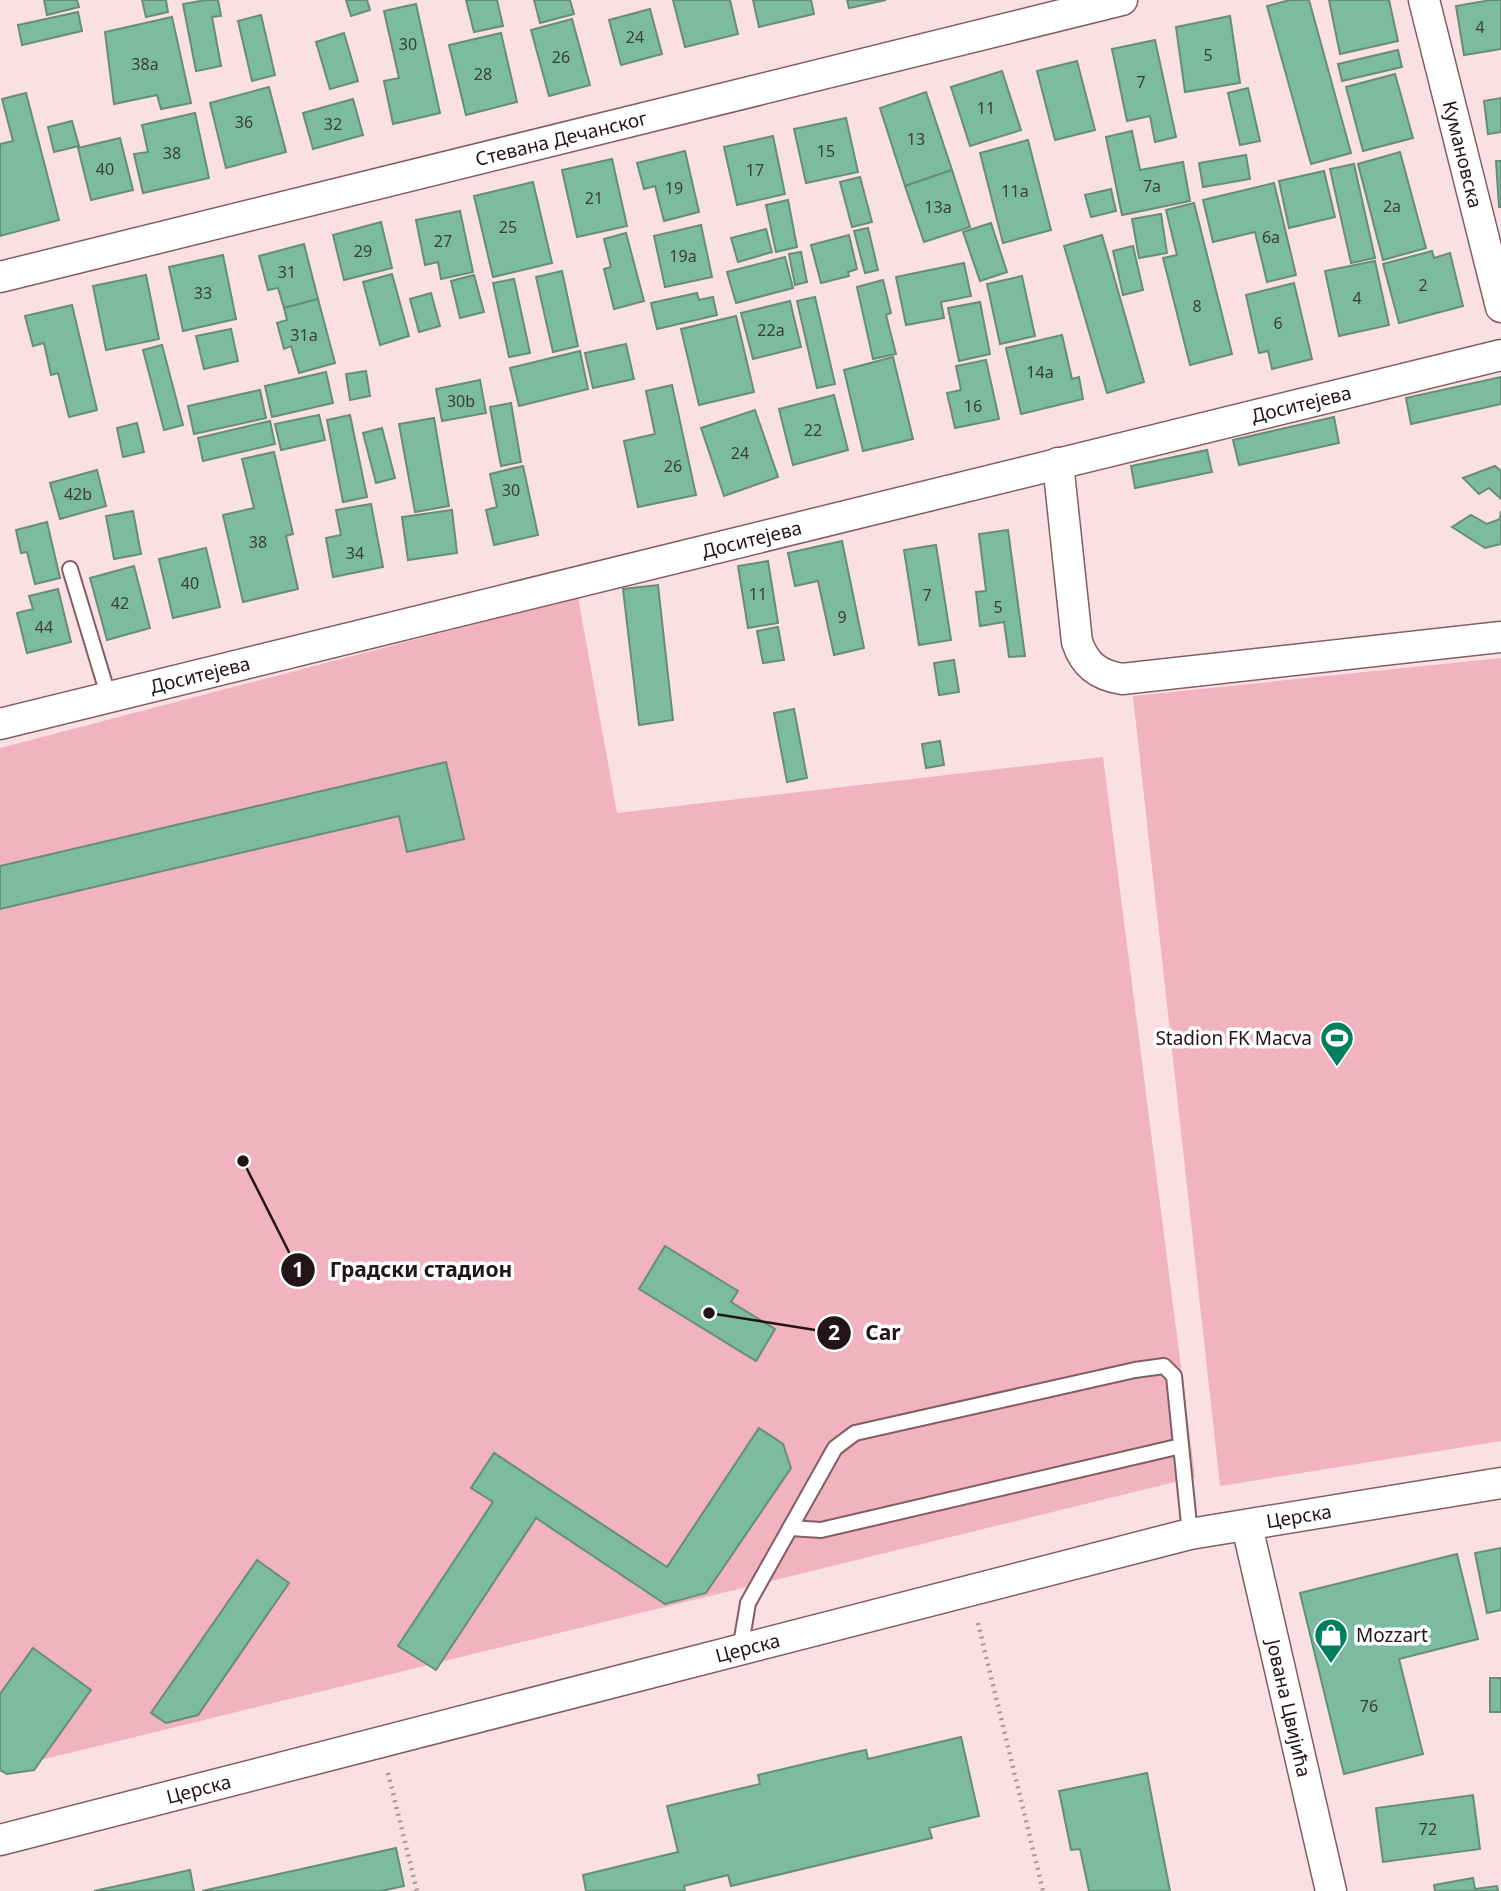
<svg xmlns="http://www.w3.org/2000/svg" width="1501" height="1891" font-family="'Noto Sans',sans-serif">
<style>
.pitch{fill:#f1b3bf}
.building{fill:#7cbba2;stroke:#668c7c;stroke-width:2}
.lines{fill:none;stroke-linecap:round;stroke-linejoin:round}
.service-casing{stroke:#825d64;stroke-width:18}
.minor-casing{stroke:#825d64;stroke-width:33}
.path{stroke:#aa9599;stroke-width:4.5;stroke-dasharray:2 5;stroke-linecap:butt}
.service{stroke:#fff;stroke-width:14}
.minor{stroke:#fff;stroke-width:30}
.labels{text-anchor:middle;dominant-baseline:central;stroke-width:7;stroke-linejoin:round;paint-order:stroke}
.number-label{font-size:16px;fill:#383e3a}
.street-label{font-size:19px;fill:#221417;stroke:#fff}
.poi-label{font-size:19px;fill:#221417;stroke:#fff;text-anchor:end}
.leader{fill:none;stroke:#221417;stroke-width:2.5}
.callout-dot{fill:#221417;stroke:#fff;stroke-width:2.5}
.mark-label{font-size:21px;text-anchor:middle;font-weight:bold;fill:#fff}
.callout-label{font-size:21px;text-anchor:middle;font-weight:bold;fill:#221417;stroke:#fff;stroke-width:7;stroke-linejoin:round;paint-order:stroke}
</style>
<rect width="100%" height="100%" fill="#fae0e5"/>
<g class="pitch">
<path d="M 578,597 L 617,813 L 1103,757 L 1195,1477 L 0,1770 L 0,748 Z"/>
<path d="M 1501,658 L 1501,1441 L 1220,1486 L 1133,696 Z"/>
</g>
<g class="building">
<path d="M 44,0 L 77,0 L 79,7 L 47,15 Z"/>
<path d="M 142,0 L 166,0 L 168,12 L 146,17 Z"/>
<path d="M 206,0 L 218,0 L 221,16 L 212,17 L 221,66 L 196,71 L 183,4 Z"/>
<path d="M 346,0 L 367,0 L 370,10 L 351,16 Z"/>
<path d="M 466,0 L 497,0 L 503,26 L 474,32 Z"/>
<path d="M 534,0 L 570,0 L 574,14 L 540,23 Z"/>
<path d="M 673,0 L 730,0 L 738,34 L 685,47 Z"/>
<path d="M 753,0 L 811,0 L 814,14 L 759,27 Z"/>
<path d="M 847,0 L 886,0 L 849,8 Z"/>
<path d="M 1290,0 L 1309,0 L 1351,153 L 1311,164 L 1267,6 Z"/>
<path d="M 1329,0 L 1389,0 L 1398,41 L 1340,54 Z"/>
<path d="M 1491,0 L 1501,0 L 1501,49 L 1464,55 L 1456,6 Z"/>
<path d="M 416,4 L 440,113 L 393,124 L 384,81 L 399,78 L 384,11 Z"/>
<path d="M 650,9 L 662,54 L 621,65 L 609,20 Z"/>
<path d="M 78,12 L 82,31 L 22,45 L 18,25 Z"/>
<path d="M 261,15 L 275,75 L 252,81 L 238,21 Z"/>
<path d="M 1230,16 L 1240,83 L 1185,92 L 1176,27 Z"/>
<path d="M 172,17 L 191,103 L 161,109 L 157,95 L 114,104 L 105,32 Z"/>
<path d="M 572,19 L 590,85 L 549,96 L 531,30 Z"/>
<path d="M 344,33 L 358,81 L 330,89 L 316,42 Z"/>
<path d="M 501,33 L 517,102 L 466,115 L 449,45 Z"/>
<path d="M 1155,40 L 1176,137 L 1155,142 L 1150,116 L 1127,121 L 1112,49 Z"/>
<path d="M 1398,50 L 1402,67 L 1342,81 L 1338,64 Z"/>
<path d="M 1077,61 L 1095,130 L 1055,140 L 1037,71 Z"/>
<path d="M 1002,71 L 1021,130 L 970,146 L 951,87 Z"/>
<path d="M 1395,74 L 1413,138 L 1363,151 L 1346,87 Z"/>
<path d="M 269,87 L 286,152 L 226,168 L 210,103 Z"/>
<path d="M 1248,88 L 1260,141 L 1240,145 L 1228,93 Z"/>
<path d="M 926,92 L 952,170 L 905,186 L 880,108 Z"/>
<path d="M 26,93 L 59,220 L 0,236 L 0,144 L 13,141 L 2,99 Z"/>
<path d="M 1501,98 L 1501,132 L 1488,134 L 1484,101 Z"/>
<path d="M 353,99 L 363,135 L 313,149 L 303,113 Z"/>
<path d="M 195,113 L 209,178 L 143,193 L 134,154 L 148,152 L 142,125 Z"/>
<path d="M 846,118 L 858,172 L 806,183 L 794,129 Z"/>
<path d="M 72,121 L 79,146 L 54,152 L 48,127 Z"/>
<path d="M 1132,131 L 1140,170 L 1183,162 L 1190,201 L 1122,215 L 1106,137 Z"/>
<path d="M 773,136 L 785,194 L 737,205 L 724,147 Z"/>
<path d="M 120,138 L 133,190 L 91,200 L 78,148 Z"/>
<path d="M 1028,140 L 1051,230 L 1003,243 L 980,153 Z"/>
<path d="M 685,151 L 699,212 L 664,221 L 655,186 L 644,189 L 637,163 Z"/>
<path d="M 1400,152 L 1426,248 L 1383,260 L 1358,164 Z"/>
<path d="M 1246,155 L 1250,179 L 1203,187 L 1199,163 Z"/>
<path d="M 612,159 L 627,226 L 577,237 L 562,170 Z"/>
<path d="M 1496,161 L 1501,161 L 1501,207 L 1499,207 Z"/>
<path d="M 1354,164 L 1375,258 L 1351,263 L 1330,169 Z"/>
<path d="M 952,170 L 970,227 L 924,242 L 905,186 Z"/>
<path d="M 1324,171 L 1335,217 L 1289,228 L 1279,181 Z"/>
<path d="M 860,177 L 872,222 L 852,227 L 840,182 Z"/>
<path d="M 533,182 L 552,263 L 493,277 L 474,196 Z"/>
<path d="M 1274,183 L 1296,275 L 1267,282 L 1255,232 L 1213,242 L 1203,200 Z"/>
<path d="M 1111,189 L 1116,211 L 1091,217 L 1085,195 Z"/>
<path d="M 788,200 L 797,247 L 776,252 L 766,205 Z"/>
<path d="M 1194,203 L 1232,354 L 1190,365 L 1163,258 L 1177,255 L 1166,210 Z"/>
<path d="M 460,211 L 473,272 L 441,279 L 438,262 L 425,265 L 416,220 Z"/>
<path d="M 1161,214 L 1167,253 L 1139,258 L 1132,219 Z"/>
<path d="M 381,222 L 392,268 L 344,280 L 333,235 Z"/>
<path d="M 991,223 L 1007,272 L 980,281 L 963,232 Z"/>
<path d="M 701,225 L 712,277 L 665,287 L 654,236 Z"/>
<path d="M 868,228 L 878,270 L 865,273 L 854,231 Z"/>
<path d="M 766,229 L 772,252 L 738,262 L 731,238 Z"/>
<path d="M 626,233 L 644,301 L 614,309 L 604,269 L 611,267 L 604,239 Z"/>
<path d="M 849,235 L 857,269 L 848,272 L 849,276 L 821,283 L 811,245 Z"/>
<path d="M 1102,235 L 1144,382 L 1107,393 L 1064,246 Z"/>
<path d="M 304,244 L 318,299 L 284,308 L 278,288 L 268,290 L 259,256 Z"/>
<path d="M 1133,246 L 1143,290 L 1123,295 L 1113,251 Z"/>
<path d="M 1432,251 L 1434,258 L 1450,253 L 1463,306 L 1399,323 L 1383,264 Z"/>
<path d="M 801,252 L 807,282 L 795,285 L 789,254 Z"/>
<path d="M 223,255 L 236,319 L 183,331 L 169,267 Z"/>
<path d="M 785,257 L 793,288 L 736,303 L 727,272 Z"/>
<path d="M 1375,261 L 1389,325 L 1339,336 L 1325,271 Z"/>
<path d="M 964,263 L 971,296 L 941,302 L 944,318 L 906,325 L 896,277 Z"/>
<path d="M 562,271 L 578,346 L 553,352 L 536,277 Z"/>
<path d="M 392,274 L 409,336 L 380,345 L 363,282 Z"/>
<path d="M 146,275 L 159,339 L 106,350 L 93,286 Z"/>
<path d="M 474,275 L 484,312 L 460,318 L 451,281 Z"/>
<path d="M 1022,276 L 1035,336 L 1000,344 L 987,284 Z"/>
<path d="M 514,279 L 530,353 L 509,357 L 493,283 Z"/>
<path d="M 883,280 L 891,313 L 886,315 L 896,354 L 873,359 L 857,287 Z"/>
<path d="M 1294,283 L 1312,359 L 1272,369 L 1268,351 L 1259,353 L 1246,295 Z"/>
<path d="M 431,293 L 440,326 L 419,332 L 410,299 Z"/>
<path d="M 697,293 L 699,300 L 713,297 L 717,315 L 657,329 L 651,303 Z"/>
<path d="M 815,297 L 835,384 L 817,388 L 797,301 Z"/>
<path d="M 318,299 L 335,363 L 299,373 L 291,346 L 284,349 L 277,323 L 287,320 L 284,308 Z"/>
<path d="M 790,301 L 801,347 L 753,359 L 741,313 Z"/>
<path d="M 980,302 L 990,354 L 959,361 L 948,308 Z"/>
<path d="M 72,305 L 97,410 L 69,417 L 58,373 L 51,375 L 44,343 L 33,346 L 25,316 Z"/>
<path d="M 736,316 L 754,392 L 699,405 L 681,329 Z"/>
<path d="M 231,329 L 238,361 L 204,369 L 196,336 Z"/>
<path d="M 1062,335 L 1072,379 L 1079,377 L 1083,399 L 1021,414 L 1006,348 Z"/>
<path d="M 626,344 L 634,379 L 593,388 L 585,353 Z"/>
<path d="M 162,345 L 183,425 L 164,430 L 143,350 Z"/>
<path d="M 580,351 L 588,389 L 519,406 L 510,368 Z"/>
<path d="M 893,357 L 913,439 L 863,451 L 844,370 Z"/>
<path d="M 986,360 L 999,419 L 955,428 L 947,393 L 961,390 L 956,366 Z"/>
<path d="M 366,371 L 370,396 L 350,400 L 346,374 Z"/>
<path d="M 326,372 L 333,403 L 272,417 L 265,386 Z"/>
<path d="M 1501,377 L 1501,404 L 1411,424 L 1406,398 Z"/>
<path d="M 480,380 L 486,413 L 442,421 L 436,389 Z"/>
<path d="M 672,385 L 696,495 L 638,507 L 624,441 L 655,434 L 646,391 Z"/>
<path d="M 260,390 L 266,418 L 194,434 L 188,406 Z"/>
<path d="M 834,395 L 848,450 L 793,465 L 779,409 Z"/>
<path d="M 511,403 L 521,462 L 501,466 L 490,407 Z"/>
<path d="M 755,410 L 778,477 L 724,496 L 701,428 Z"/>
<path d="M 319,415 L 325,440 L 281,450 L 275,424 Z"/>
<path d="M 350,415 L 367,497 L 343,502 L 327,420 Z"/>
<path d="M 1334,417 L 1339,443 L 1239,465 L 1233,440 Z"/>
<path d="M 434,418 L 449,506 L 415,512 L 399,424 Z"/>
<path d="M 270,421 L 275,444 L 203,461 L 198,438 Z"/>
<path d="M 137,423 L 144,452 L 123,457 L 117,428 Z"/>
<path d="M 382,428 L 395,478 L 376,483 L 363,433 Z"/>
<path d="M 1207,450 L 1212,472 L 1135,488 L 1131,466 Z"/>
<path d="M 274,452 L 293,534 L 286,536 L 298,589 L 243,602 L 223,515 L 254,508 L 242,459 Z"/>
<path d="M 523,466 L 538,535 L 494,545 L 486,510 L 497,507 L 490,474 Z"/>
<path d="M 1495,466 L 1501,471 L 1501,499 L 1489,488 L 1479,494 L 1463,478 Z"/>
<path d="M 97,470 L 106,506 L 60,519 L 50,483 Z"/>
<path d="M 371,504 L 383,567 L 333,577 L 326,538 L 341,535 L 336,510 Z"/>
<path d="M 452,510 L 457,553 L 408,560 L 402,517 Z"/>
<path d="M 133,511 L 141,554 L 114,559 L 106,516 Z"/>
<path d="M 1501,511 L 1501,544 L 1485,548 L 1452,527 L 1471,515 L 1487,524 L 1500,519 Z"/>
<path d="M 47,522 L 60,578 L 35,584 L 27,552 L 21,553 L 16,530 Z"/>
<path d="M 1008,530 L 1025,656 L 1009,657 L 1004,622 L 980,626 L 976,592 L 986,591 L 979,534 Z"/>
<path d="M 842,541 L 864,648 L 834,655 L 818,581 L 795,586 L 788,553 Z"/>
<path d="M 936,545 L 951,640 L 919,645 L 904,550 Z"/>
<path d="M 206,548 L 220,607 L 173,618 L 159,559 Z"/>
<path d="M 768,561 L 778,623 L 748,628 L 738,566 Z"/>
<path d="M 134,566 L 150,628 L 107,640 L 90,578 Z"/>
<path d="M 658,585 L 673,720 L 639,725 L 623,589 Z"/>
<path d="M 58,589 L 71,642 L 27,653 L 17,613 L 33,609 L 29,596 Z"/>
<path d="M 778,627 L 784,660 L 763,663 L 757,631 Z"/>
<path d="M 954,660 L 959,692 L 939,695 L 934,663 Z"/>
<path d="M 794,709 L 807,778 L 787,782 L 774,713 Z"/>
<path d="M 940,741 L 944,765 L 926,768 L 922,744 Z"/>
<path d="M 446,762 L 464,839 L 407,852 L 399,816 L 0,909 L 0,866 Z"/>
<path d="M 665,1246 L 738,1291 L 731,1302 L 775,1329 L 756,1361 L 639,1289 Z"/>
<path d="M 759,1428 L 783,1444 L 791,1468 L 706,1593 L 665,1604 L 536,1518 L 436,1670 L 398,1646 L 493,1502 L 471,1488 L 494,1453 L 667,1567 Z"/>
<path d="M 1501,1548 L 1501,1610 L 1487,1613 L 1475,1553 Z"/>
<path d="M 1457,1554 L 1478,1639 L 1399,1659 L 1423,1754 L 1344,1774 L 1300,1593 Z"/>
<path d="M 257,1560 L 289,1583 L 198,1715 L 166,1723 L 151,1713 Z"/>
<path d="M 33,1648 L 91,1690 L 34,1770 L 7,1774 L 0,1770 L 0,1694 Z"/>
<rect x="1490" y="1678" width="11" height="34"/>
<path d="M 961,1737 L 979,1816 L 929,1828 L 932,1838 L 731,1886 L 728,1875 L 684,1886 L 685,1891 L 586,1891 L 583,1875 L 678,1852 L 667,1806 L 760,1784 L 758,1775 L 851,1753 L 866,1750 L 868,1759 Z"/>
<path d="M 1147,1773 L 1170,1891 L 1089,1891 L 1080,1849 L 1071,1850 L 1059,1791 Z"/>
<path d="M 1473,1795 L 1480,1849 L 1383,1862 L 1376,1808 Z"/>
<path d="M 396,1848 L 404,1886 L 381,1891 L 202,1891 Z"/>
<path d="M 190,1870 L 194,1891 L 94,1891 L 145,1880 Z"/>
<path d="M 1473,1878 L 1475,1889 L 1497,1886 L 1498,1891 L 1435,1891 L 1434,1885 Z"/>
</g>
<g class="lines">
<g class="service-casing">
<g id="service">
<path d="M 70,569 L 109,698"/>
<path d="M 790,1528 L 821,1530 L 1181,1446"/>
<path d="M 740,1650 L 748,1603 L 835,1448 L 855,1433 L 1135,1370 L 1164,1366 L 1174,1376 L 1190,1534"/>
</g>
</g>
<g class="minor-casing">
<g id="minor">
<path id="s1" d="M 1424,0 L 1501,307"/>
<path id="s2" d="M 0,277 L 1122,0"/>
<path d="M 1058,463 L 1077,642 C 1085,665 1098,675 1122,679 L 1501,637"/>
<path id="s3" d="M 0,724 L 1501,355"/>
<path id="s4" d="M 1247,1526 L 1331,1891"/>
<path id="s5" d="M 0,1840 L 1190,1534 L 1501,1483"/>
</g>
</g>
<g class="path">
<path d="M 978,1623 L 1043,1891"/>
<path d="M 388,1773 L 417,1891"/>
</g>
<use href="#service" class="service"/>
<use href="#minor" class="minor"/>
</g>
<defs>
<g id="stadium-pin" transform="scale(1.75)"><path d="M0 17L-7.5 6A9.5 9.5 0 1 1 7.5 6Z" fill="#007f5f" stroke="#fff"/><path d="M0-5a6.5 5 0 1 0 0 10a6.5 5 0 1 0 0-10ZM-3.5-1.8h7v3.6h-7Z" fill="#fff"/></g>
<g id="shop-pin" transform="scale(1.75)"><path d="M0 17L-7.5 6A9.5 9.5 0 1 1 7.5 6Z" fill="#007f5f" stroke="#fff"/><path d="M-5-2.5h2.3a2.7 3.5 0 0 1 5.4 0H5L5.5 6h-11ZM-1.5-2.5h3a1.5 2.3 0 0 0-3 0Z" fill="#fff"/></g>
</defs>
<g fill-rule="evenodd">
<use href="#stadium-pin" x="1337" y="1038"/>
<use href="#shop-pin" x="1331" y="1635"/>
</g>
<g class="labels">
<g class="number-label">
<text x="1480" y="27">4</text>
<text x="635" y="37">24</text>
<text x="408" y="44">30</text>
<text x="1208" y="55">5</text>
<text x="561" y="57">26</text>
<text x="145" y="64">38a</text>
<text x="483" y="74">28</text>
<text x="1141" y="82">7</text>
<text x="986" y="108">11</text>
<text x="244" y="122">36</text>
<text x="333" y="124">32</text>
<text x="916" y="139">13</text>
<text x="826" y="151">15</text>
<text x="172" y="153">38</text>
<text x="105" y="169">40</text>
<text x="755" y="170">17</text>
<text x="1152" y="186">7a</text>
<text x="674" y="188">19</text>
<text x="1015" y="191">11a</text>
<text x="594" y="198">21</text>
<text x="1392" y="206">2a</text>
<text x="938" y="207">13a</text>
<text x="508" y="227">25</text>
<text x="1271" y="237">6a</text>
<text x="443" y="241">27</text>
<text x="363" y="251">29</text>
<text x="683" y="256">19a</text>
<text x="287" y="272">31</text>
<text x="1423" y="285">2</text>
<text x="203" y="293">33</text>
<text x="1357" y="298">4</text>
<text x="1197" y="306">8</text>
<text x="1278" y="323">6</text>
<text x="771" y="330">22a</text>
<text x="304" y="335">31a</text>
<text x="1040" y="372">14a</text>
<text x="461" y="401">30b</text>
<text x="973" y="406">16</text>
<text x="813" y="430">22</text>
<text x="740" y="453">24</text>
<text x="673" y="466">26</text>
<text x="511" y="490">30</text>
<text x="78" y="494">42b</text>
<text x="258" y="542">38</text>
<text x="355" y="553">34</text>
<text x="190" y="583">40</text>
<text x="758" y="594">11</text>
<text x="927" y="595">7</text>
<text x="120" y="603">42</text>
<text x="998" y="607">5</text>
<text x="842" y="617">9</text>
<text x="44" y="627">44</text>
<text x="1369" y="1706">76</text>
<text x="1428" y="1829">72</text>
</g>
<g class="street-label">
<text stroke="none"><textPath href="#s2" startOffset="578">Стевана Дечанског</textPath></text>
<text stroke="none"><textPath href="#s1" startOffset="159">Кумановска</textPath></text>
<text stroke="none"><textPath href="#s3" startOffset="1340">Доситејева</textPath></text>
<text stroke="none"><textPath href="#s3" startOffset="774">Доситејева</textPath></text>
<text stroke="none"><textPath href="#s3" startOffset="206">Доситејева</textPath></text>
<text stroke="none"><textPath href="#s5" startOffset="1339">Церска</textPath></text>
<text stroke="none"><textPath href="#s5" startOffset="772">Церска</textPath></text>
<text stroke="none"><textPath href="#s4" startOffset="187">Јована Цвијића</textPath></text>
<text stroke="none"><textPath href="#s5" startOffset="205">Церска</textPath></text>
</g>
<g class="poi-label">
<text x="1312" y="1038">Stadion FK Macva</text>
<text x="1356" y="1635" text-anchor="start">Mozzart</text>
</g>
</g>
<path class="leader" d="M243 1161L298 1270M709 1313L834 1333"/>
<g class="callout-dot">
<circle cx="243" cy="1161" r="7"/>
<circle cx="709" cy="1313" r="7"/>
<circle cx="298" cy="1270" r="18"/>
<circle cx="834" cy="1333" r="18"/>
</g>
<g class="mark-label">
<text x="298" y="1277">1</text>
<text x="834" y="1340">2</text>
</g>
<g class="callout-label">
<text x="421" y="1277">Градски стадион</text>
<text x="883" y="1340">Car</text>
</g>
</svg>
